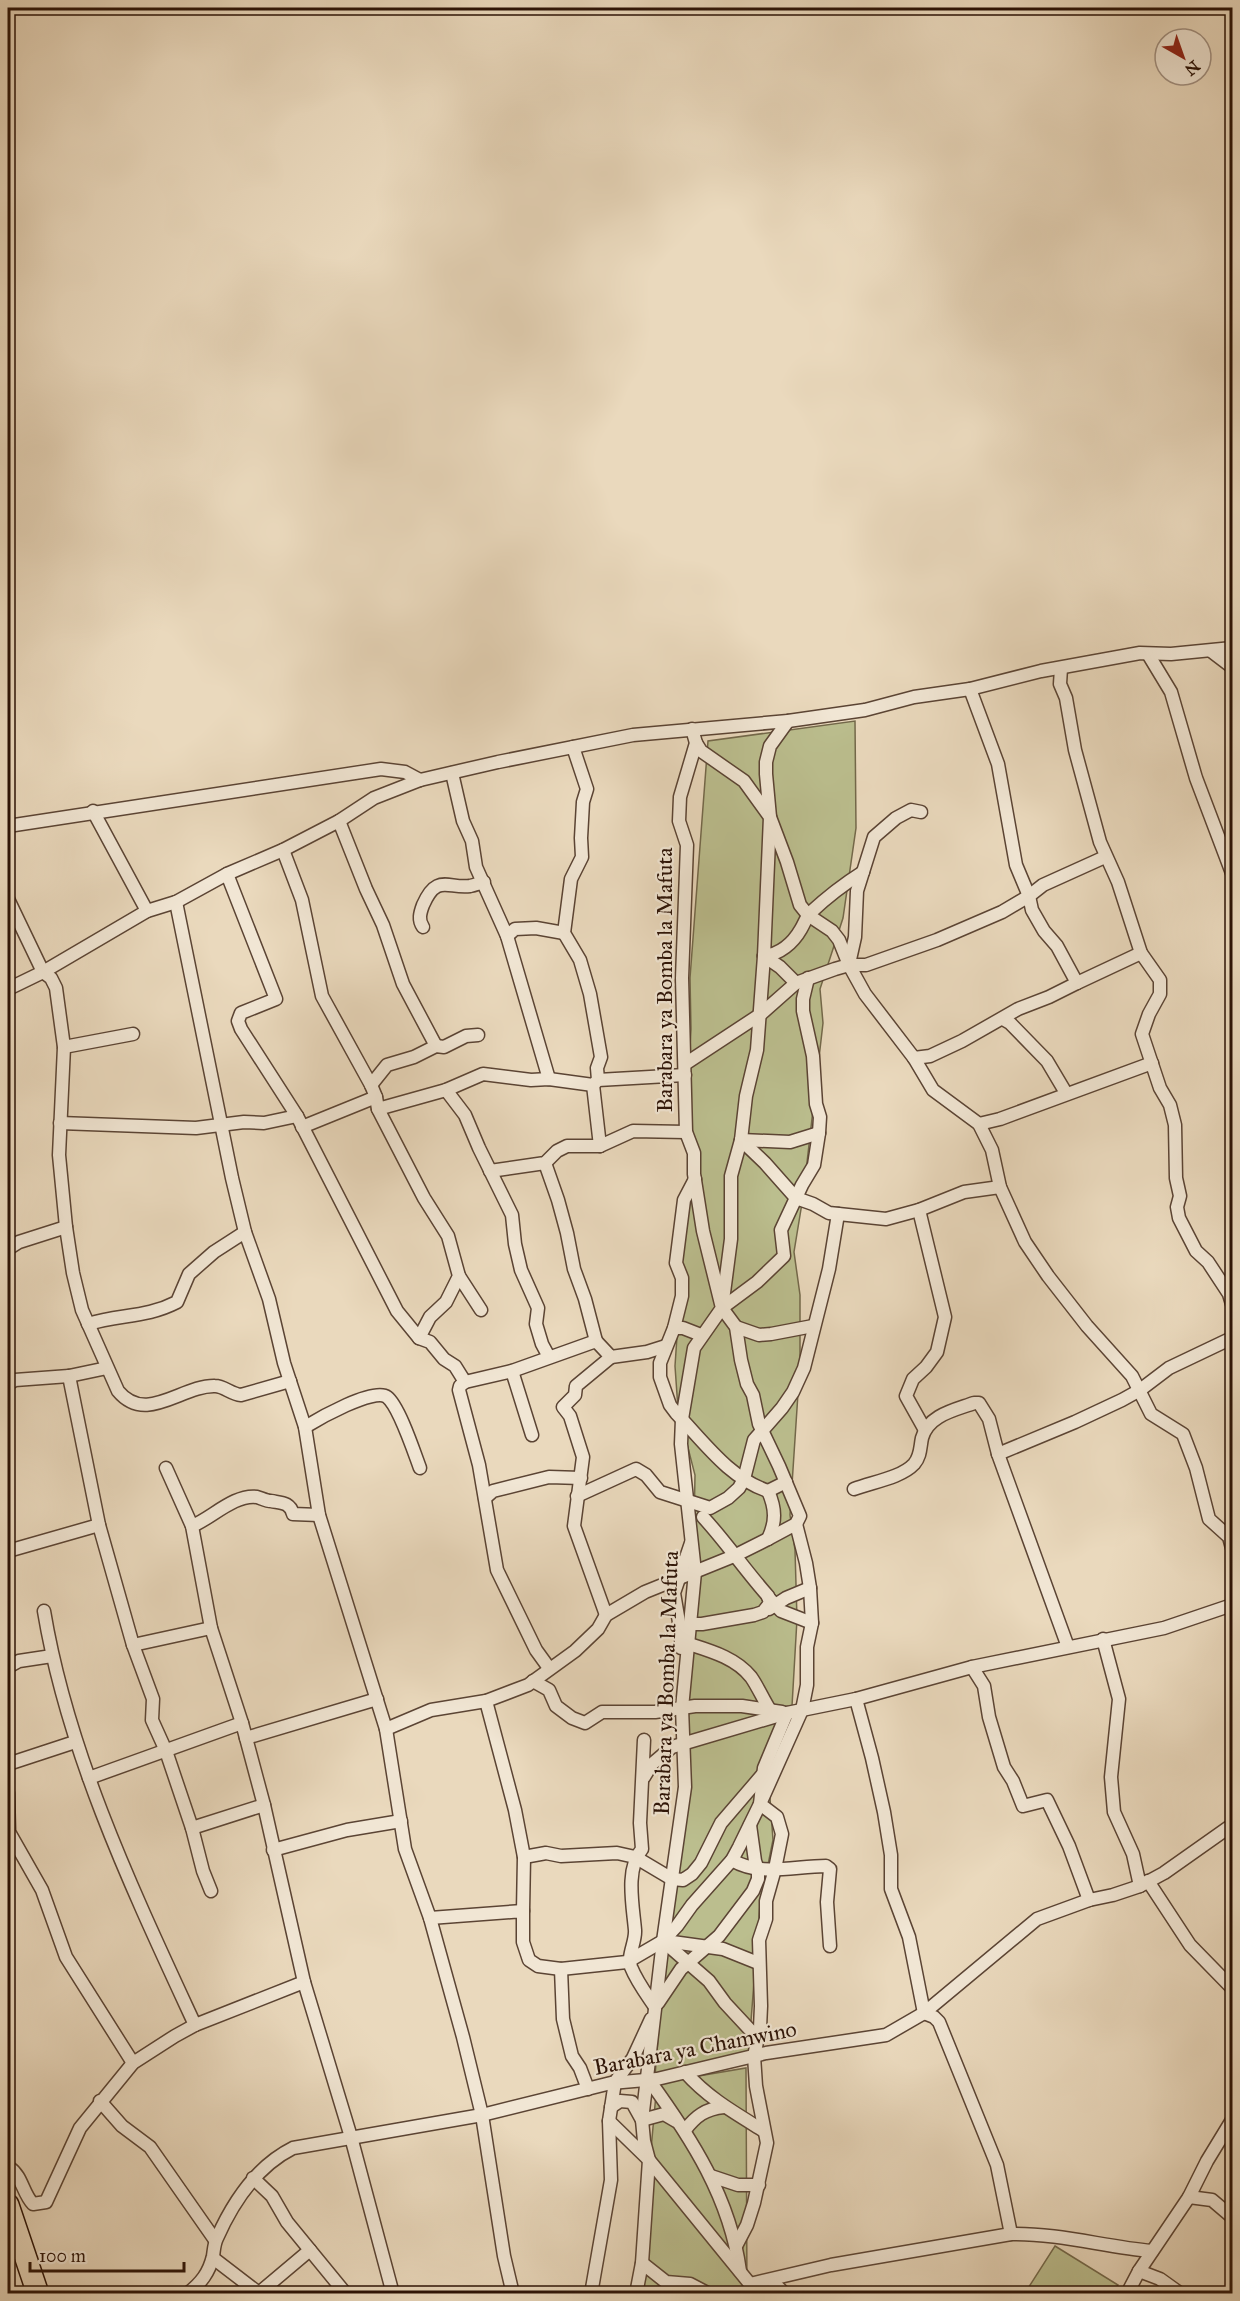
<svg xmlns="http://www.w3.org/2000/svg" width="1240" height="2301" font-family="'IM FELL Great Primer',serif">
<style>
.grass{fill:#bbbe8e;stroke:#73684a;stroke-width:1.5}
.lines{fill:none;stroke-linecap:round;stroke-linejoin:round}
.minor-casing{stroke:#5b4434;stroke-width:15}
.trunk-casing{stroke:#2b1206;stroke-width:24}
.minor{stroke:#f1e6d4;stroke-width:12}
.trunk{stroke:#ead9bd;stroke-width:21}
.labels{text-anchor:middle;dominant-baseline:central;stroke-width:4.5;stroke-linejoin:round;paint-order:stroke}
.street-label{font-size:22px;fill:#2b1206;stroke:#f1e6d4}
</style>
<rect width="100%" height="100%" fill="#ead9bd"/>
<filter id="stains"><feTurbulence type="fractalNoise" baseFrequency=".00333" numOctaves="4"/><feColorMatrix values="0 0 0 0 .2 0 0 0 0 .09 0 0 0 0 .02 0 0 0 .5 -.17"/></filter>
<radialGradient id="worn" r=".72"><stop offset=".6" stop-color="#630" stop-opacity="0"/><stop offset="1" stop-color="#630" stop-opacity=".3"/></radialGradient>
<g class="grass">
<path d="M 855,721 L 856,828 L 843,918 L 820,989 L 823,1023 L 803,1197 L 794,1252 L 800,1295 L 800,1363 L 790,1515 L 795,1550 L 797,1619 L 792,1706 L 768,1770 L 773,1840 L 760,1904 L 748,2060 L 655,2076 L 683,1733 L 693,1582 L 695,1475 L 678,1409 L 675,1366 L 690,1145 L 688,1083 L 691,1029 L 690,978 L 708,741 Z"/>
<path d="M 746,2068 L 747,2293 L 638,2294 L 657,2083 Z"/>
<path d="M 1055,2246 L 1118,2285 L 1112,2293 L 1025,2293 Z"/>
</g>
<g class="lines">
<g class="minor-casing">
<g id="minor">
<path d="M 1211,651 L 1232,667"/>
<path d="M 1148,654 L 1171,692 L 1196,778 L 1232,873"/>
<path d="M 1061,668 L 1060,684 L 1066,698 L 1075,750 L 1100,842 L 1118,882 L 1141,953 L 1160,980 L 1160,994 L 1149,1014 L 1142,1034 L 1160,1088 L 1170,1105 L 1175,1125 L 1176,1178 L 1180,1196 L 1177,1207 L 1179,1218 L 1196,1251 L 1208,1262 L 1229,1294 L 1232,1304"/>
<path d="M 788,721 L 770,746 L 766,762 L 766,774 L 770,817 L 787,862 L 800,905 L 808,915 L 832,931 L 839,940 L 849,965 L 865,994 L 914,1058 L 933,1090 L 979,1124 L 992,1150 L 1000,1187 L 1025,1242 L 1048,1276 L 1087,1326 L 1132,1376 L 1151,1414 L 1183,1434 L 1196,1468 L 1209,1519 L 1229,1537 L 1232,1548"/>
<path d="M 573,747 L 587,789 L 583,802 L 581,838 L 582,857 L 571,879 L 564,933 L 580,960 L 590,994 L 601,1057 L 597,1068 L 598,1080"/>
<path d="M 452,773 L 463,821 L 472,841 L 476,867 L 507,936 L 549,1079"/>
<path d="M 93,811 L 147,911"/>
<path d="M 339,821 L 366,889 L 383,925 L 403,984 L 436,1046"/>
<path d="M 8,826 L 381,769 L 405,772 L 420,780"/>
<path d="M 283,850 L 302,900 L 322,996 L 371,1085 L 376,1097 L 378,1109 L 424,1198 L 448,1236 L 459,1276 L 446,1302 L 430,1317 L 419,1338"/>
<path d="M 227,874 L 276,999 L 241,1013 L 238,1021 L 241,1029 L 297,1116 L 397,1311 L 419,1338 L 430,1342 L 444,1359 L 455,1366 L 465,1382 L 512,1371 L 596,1341 L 611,1357 L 647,1352 L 666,1346"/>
<path d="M 8,899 L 43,972 L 51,978 L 56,988 L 64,1047 L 59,1155 L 66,1227 L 73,1273 L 82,1310 L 118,1391 C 146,1425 182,1385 215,1386 C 224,1386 231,1394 241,1395 L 290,1381"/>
<path d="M 176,902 L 232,1178 L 245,1232 L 269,1299 L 284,1363 L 305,1427 L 319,1515 L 386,1729 L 405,1849 L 430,1918 L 463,2037 L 482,2115 L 504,2256 L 513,2294"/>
<path d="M 423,927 C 418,920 420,913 423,905 C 437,873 448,889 470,886 C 475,885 480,883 484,882"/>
<path d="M 507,936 L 515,929 L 536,928 L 564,933"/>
<path d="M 764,956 C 780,954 793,943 801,929 C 804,924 806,918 810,913 C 826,898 844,884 863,872"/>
<path d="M 764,956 L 780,967 L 796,983"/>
<path d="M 849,964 L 855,937 L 857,891 L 874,837 L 896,818 L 911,810 L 921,812"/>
<path d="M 1077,983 L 1141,953"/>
<path d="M 8,989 L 43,972 L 147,911 L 176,902 L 227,874 L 283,850 L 339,821 L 374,798 L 420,780 L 498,762 L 633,735 L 788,721 L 865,710 L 914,697 L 970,689 L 1041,671 L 1140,653 L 1171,654 L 1232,648"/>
<path d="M 1003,1019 L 1010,1023 L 1047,1061 L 1066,1093"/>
<path d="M 64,1047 L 133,1034"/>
<path d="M 914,1058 L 930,1056 L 962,1041 L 1018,1009 L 1049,997 L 1077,983 L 1057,946 L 1044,931 L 1032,910 L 1029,896 L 1016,865 L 998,764 L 970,689"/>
<path d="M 685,1064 L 761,1014 L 796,983 L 835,969 L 849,965 L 866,965 L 937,940 L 1002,912 L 1029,896 L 1043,885 L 1105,857"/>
<path d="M 371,1085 L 387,1065 L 414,1057 L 436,1046 L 444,1047 L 466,1036 L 478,1035"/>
<path d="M 593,1085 L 600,1146"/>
<path d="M 446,1090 L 465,1115 L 479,1148 L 512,1215 L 515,1244 L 521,1270 L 538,1308 L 536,1324 L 542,1344 L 549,1357"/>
<path d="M 378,1109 L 446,1090 L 483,1074 L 531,1080 L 549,1079 L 593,1085 L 598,1080 L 685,1075"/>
<path d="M 60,1123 L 196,1128 L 244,1122 L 264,1123 L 297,1116"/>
<path d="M 979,1124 L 1000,1119 L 1152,1063"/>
<path d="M 302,1127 L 376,1097"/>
<path d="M 741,1140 L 765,1163 L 796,1198 L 813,1204 L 829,1213 L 886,1219 L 919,1210 L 964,1192 L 1000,1187"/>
<path d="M 741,1140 L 790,1142 L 819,1133"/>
<path d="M 545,1163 L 558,1200 L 567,1233 L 574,1269 L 585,1299 L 596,1341"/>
<path d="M 490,1171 L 545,1163 L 557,1151 L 567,1146 L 600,1146 L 633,1131 L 686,1132"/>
<path d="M 695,1179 L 684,1200 L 676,1263 L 682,1278 L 682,1296 L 674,1328 L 660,1363 L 660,1377 L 670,1405 L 676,1413 C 704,1442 729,1478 768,1491 L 786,1482"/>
<path d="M 919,1210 L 945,1317 L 937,1352 L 926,1367 L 913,1379 L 906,1396 L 925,1430"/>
<path d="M 8,1249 L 19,1242 L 66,1227"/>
<path d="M 459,1276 L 481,1310"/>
<path d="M 722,1308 L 757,1282 L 784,1256 L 781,1230 L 802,1185 L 814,1165 L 819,1133 L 820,1117 L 816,1104 L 813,1056 L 803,1011 L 803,999 L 808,978"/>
<path d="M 88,1324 C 120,1314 146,1318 177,1302 L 189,1274 L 214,1252 L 245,1232"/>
<path d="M 736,1327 L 759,1335 L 771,1334 L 813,1326"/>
<path d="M 674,1328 L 683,1328 L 701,1335"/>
<path d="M 512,1371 L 532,1435"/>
<path d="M 69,1376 L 99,1525 L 133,1645 L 153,1699 L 152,1720 L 166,1751 L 192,1828 L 203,1871 L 211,1891"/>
<path d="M 465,1382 L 460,1386 L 459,1390 L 479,1465 L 497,1570 L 536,1650 L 549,1668"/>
<path d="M 8,1384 L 15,1380 L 69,1376 L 107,1368"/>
<path d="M 305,1427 C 318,1419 374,1387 387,1397 C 399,1406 414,1452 420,1468"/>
<path d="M 998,1454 L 1075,1422 L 1122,1400 L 1140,1390 L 1169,1368 L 1232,1338"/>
<path d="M 166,1468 L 192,1526 L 211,1628 L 242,1723 L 264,1805 L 304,1982 L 351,2137 L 393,2294"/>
<path d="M 854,1489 C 872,1482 901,1478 914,1464 C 921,1456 920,1447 922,1438 C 928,1415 955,1410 974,1403 L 979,1403 L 989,1419 L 998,1454 L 1068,1647"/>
<path d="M 577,1496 L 636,1469 L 646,1475 L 660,1492 L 710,1508 L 728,1498 L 739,1488 L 744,1479 L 754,1440 L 782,1408 L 793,1392 L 804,1368 L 829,1269 L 838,1214"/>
<path d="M 485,1498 L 493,1491 L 549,1477 L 581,1478"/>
<path d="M 192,1526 C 212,1518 234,1494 257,1497 C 261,1498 266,1501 271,1501 C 281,1503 290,1502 293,1514 L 319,1515"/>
<path d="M 768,1539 C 776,1522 776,1509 768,1491"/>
<path d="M 8,1551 L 99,1525"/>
<path d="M 768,1597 L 781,1611 L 812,1623"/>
<path d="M 769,1609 L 786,1598 L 810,1588"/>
<path d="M 44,1611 C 68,1755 134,1893 195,2025"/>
<path d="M 606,1615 L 574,1526 L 583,1457 L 570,1416 L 563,1407 L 575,1395 L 576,1386 L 611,1357"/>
<path d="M 690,1624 L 702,1624 L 754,1615 L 763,1612 L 770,1603 L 768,1596 C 745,1570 726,1542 703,1517"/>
<path d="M 1103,1639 L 1119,1699 L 1111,1777 L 1114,1812 L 1133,1854 L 1140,1886"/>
<path d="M 689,1644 C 711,1651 736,1658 751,1677 C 758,1687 763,1699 770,1710"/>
<path d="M 133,1645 L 211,1628"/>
<path d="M 681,1648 L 681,1634 L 674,1593 L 691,1543"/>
<path d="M 8,1667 L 19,1661 L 52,1656"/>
<path d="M 972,1667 L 984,1686 L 989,1717 L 1004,1767 L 1013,1781 L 1023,1806 L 1047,1800 L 1069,1846 L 1089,1900"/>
<path d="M 533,1681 L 549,1690 L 556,1706 L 572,1718 L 585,1723 L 602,1712 L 655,1712 L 695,1706 L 742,1706 L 782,1712"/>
<path d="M 856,1699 L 872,1758 L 884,1812 L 891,1855 L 891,1889 L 909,1937 L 924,2013 L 934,2017 L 939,2022 L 997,2165 L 1011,2234"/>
<path d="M 486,1701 L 515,1810 L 524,1857 L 523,1911"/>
<path d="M 386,1729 L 431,1710 L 486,1701 L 528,1685 L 575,1651 L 598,1629 L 606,1615 L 645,1592 L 734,1556 L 768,1539 L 796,1524 L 800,1516 L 779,1466 L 759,1424 L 753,1395 L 747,1384 L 741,1360 L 736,1327 L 722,1308 L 731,1239 L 731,1176 L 741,1140 L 746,1096 L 757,1050 L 764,956 L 770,817 L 744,781 L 701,751 L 696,743"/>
<path d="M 246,1738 L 377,1699"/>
<path d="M 644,1740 L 640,1823 L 642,1849 C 625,1869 633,1906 635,1930 C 636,1942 627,1955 631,1967 C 637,1982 647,1995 655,2007"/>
<path d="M 8,1764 L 75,1742"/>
<path d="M 644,1777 L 652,1764 L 672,1747 L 787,1713 L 856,1699 L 972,1667 L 1164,1628 L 1232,1605"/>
<path d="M 89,1778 L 242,1723"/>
<path d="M 8,1793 L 9,1832 L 42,1890 L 66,1957 L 133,2063"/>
<path d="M 192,1828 L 264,1805"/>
<path d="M 273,1850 L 347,1830 L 401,1821"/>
<path d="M 524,1857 L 546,1853 L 561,1856 L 617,1853 L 635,1857 L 672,1879 L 683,1880 L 692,1874 L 701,1863 L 721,1823 L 763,1774"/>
<path d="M 732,1860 C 760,1877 794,1866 826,1866 L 830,1869 L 827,1902 L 830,1946"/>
<path d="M 1148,1881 L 1190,1945 L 1232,1988"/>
<path d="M 430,1918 L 523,1911 L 523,1942 L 529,1960 L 538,1966 L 561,1969 L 627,1962 L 663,1941 L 677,1926 L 692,1905 L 732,1860 L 739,1847 L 760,1804 L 764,1768 L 787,1713"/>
<path d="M 663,1941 L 709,1981 L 725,2003 L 752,2032 L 756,2043"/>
<path d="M 665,1941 L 723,1949 L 758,1963"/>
<path d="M 561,1969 L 563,2019 L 572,2056 L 580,2068 L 588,2089"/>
<path d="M 658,2003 L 681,1969 L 719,1936 L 753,1891 L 758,1879 L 758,1870 L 755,1861 L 750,1825"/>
<path d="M 685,2072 C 708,2098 735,2113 764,2131"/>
<path d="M 649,2080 C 692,2139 730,2198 740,2271"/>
<path d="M 100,2101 L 122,2126 L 150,2147 L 215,2240"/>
<path d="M 611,2107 L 620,2101 L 632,2102 L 642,2120 L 664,2114 L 676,2121"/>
<path d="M 609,2121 L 649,2160 L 750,2284 L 752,2294"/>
<path d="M 685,2130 C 696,2116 705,2109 724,2107"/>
<path d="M 8,2170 L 10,2168 C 22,2176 23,2194 33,2204 L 46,2202 L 80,2128 L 133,2063 L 175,2036 L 195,2025 L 304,1982"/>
<path d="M 711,2176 L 738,2185 L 759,2185"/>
<path d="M 253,2178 L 272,2196 L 287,2222 L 346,2294"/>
<path d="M 1189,2197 L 1212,2200 L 1232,2217"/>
<path d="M 736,2246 L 747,2225 L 754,2203 L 767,2143 L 756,2086 L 754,2056 L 760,2028 L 761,2006 L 759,1940 L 766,1919 L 766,1901 L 775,1869 L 782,1834 L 777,1817 L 760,1804 L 802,1710 L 807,1685 L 807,1647 L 812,1623 L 810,1588 L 806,1563 L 796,1524"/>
<path d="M 213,2258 L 260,2294"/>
<path d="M 642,2263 L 666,2282 L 690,2284 L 709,2294"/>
<path d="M 1139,2271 L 1160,2279 L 1181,2294"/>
<path d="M 772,2281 L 785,2294"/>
<path d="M 750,2284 L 831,2265 L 1011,2234 C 1059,2233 1105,2247 1152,2251"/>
<path d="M 259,2293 L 310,2250"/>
<path d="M 187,2294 C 201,2283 209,2273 213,2256 C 214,2250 214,2244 217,2238 C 233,2202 257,2166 293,2148 L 482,2115 L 611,2083 L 657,2079 L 766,2053 L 886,2035 L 924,2013 L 1037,1919 L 1089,1900 L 1113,1895 L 1140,1886 L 1164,1873 L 1232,1825"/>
<path d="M 591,2294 L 611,2180 L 609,2121 L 615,2082 L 633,2058 L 651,2019"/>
<path d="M 636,2294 L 642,2263 L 649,2160 L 644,2141 L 642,2120 L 663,1941 L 685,1787 L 682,1708 L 695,1572 L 681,1444 L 682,1419 L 694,1348 L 722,1308 L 703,1231 L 694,1174 L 694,1153 L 686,1132 L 682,978 L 687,845 L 679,821 L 680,797 L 696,743 L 692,729"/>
<path d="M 1127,2294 L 1139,2271 L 1189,2197 L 1207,2161 L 1232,2120"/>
</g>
</g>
<g class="trunk-casing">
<path id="trunk" d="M 8,2205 L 38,2294"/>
</g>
<use href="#minor" class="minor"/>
<use href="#trunk" class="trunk"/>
</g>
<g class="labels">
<g class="street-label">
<text transform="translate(664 980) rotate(-90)">Barabara ya Bomba la Mafuta</text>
<text transform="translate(666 1683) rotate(-88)">Barabara ya Bomba la Mafuta</text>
<text transform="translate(695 2048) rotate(-11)">Barabara ya Chamwino</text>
</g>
</g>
<rect width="1240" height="2301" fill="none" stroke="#ead9bd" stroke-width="30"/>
<rect x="9" y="9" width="1222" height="2283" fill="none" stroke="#2b1206" stroke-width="3"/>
<rect x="15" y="15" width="1210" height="2271" fill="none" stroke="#2b1206" stroke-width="1.5"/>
<g transform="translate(1183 57) rotate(140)"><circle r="28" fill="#f1e6d4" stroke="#a29182" stroke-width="1.5"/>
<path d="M0-4.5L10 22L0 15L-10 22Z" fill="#8f2418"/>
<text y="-9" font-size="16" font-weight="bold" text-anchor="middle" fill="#2b1206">N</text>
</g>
<path d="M30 2262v9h154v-9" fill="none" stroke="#2b1206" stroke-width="3"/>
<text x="39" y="2262" font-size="18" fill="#2b1206" stroke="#f1e6d4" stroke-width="4.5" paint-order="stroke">100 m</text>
<rect width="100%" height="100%" filter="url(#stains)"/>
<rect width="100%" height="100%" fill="url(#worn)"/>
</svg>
